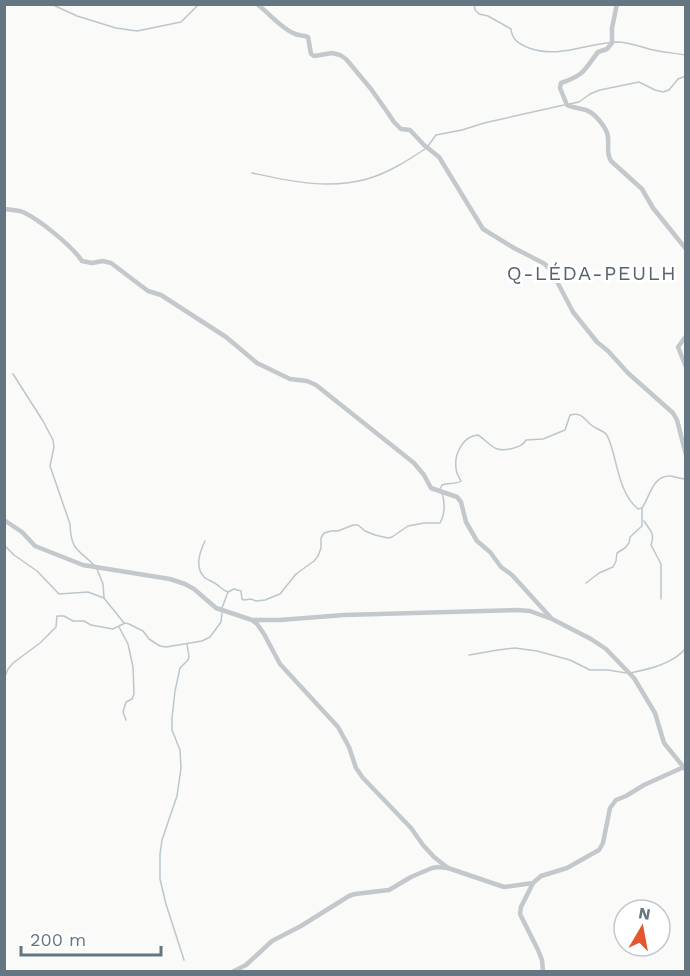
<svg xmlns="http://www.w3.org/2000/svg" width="690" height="976" font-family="'Work Sans',sans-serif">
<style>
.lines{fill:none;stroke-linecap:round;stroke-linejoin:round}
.stream{stroke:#bbc7cb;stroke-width:1.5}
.minor{stroke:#c3c8cc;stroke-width:4.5}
.labels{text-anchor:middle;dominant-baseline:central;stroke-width:6;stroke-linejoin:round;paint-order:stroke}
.quarter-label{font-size:20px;letter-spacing:1.5px;fill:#57646e;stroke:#fff}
</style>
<rect width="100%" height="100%" fill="#fafaf8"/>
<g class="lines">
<g class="stream">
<path d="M 51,4 L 77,16 L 116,28 L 137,31 L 181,22 L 199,4"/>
<path d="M 474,4 L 475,10 L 479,14 L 488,16 L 511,29 C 512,40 519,44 529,48 C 560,59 586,43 617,42 C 628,42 638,46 649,49 C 661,52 673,53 686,55"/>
<path d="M 569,104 L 579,102 L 590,94 L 600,90 L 639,82 L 655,90 L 663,92 L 669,90 L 678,79 L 686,76"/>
<path d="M 428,146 L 436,135 L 462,130 L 484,123 L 564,105"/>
<path d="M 252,173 C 290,181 328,190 367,179 C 388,173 407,161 425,149"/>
<path d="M 13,374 L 43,421 L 53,440 L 54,447 L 50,466 L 70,524 C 71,551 78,549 94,565"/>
<path d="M 440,489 L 442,485 C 448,482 455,485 461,481 C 459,477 456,473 456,468 C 454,454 463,436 478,435 C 492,444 493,454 514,448 C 520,446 523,445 526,440 L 543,439 L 565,430 L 570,415 C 580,412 583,417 590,424 C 594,428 602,430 606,434 C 610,439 611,447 613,452 C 618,471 622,496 638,509 L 642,508 C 650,497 652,475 671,476 C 676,477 680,479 686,479"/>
<path d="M 644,521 C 651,532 655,533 651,545 L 661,564 L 661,599"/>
<path d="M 205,541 C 200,551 194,566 204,577 C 207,580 212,581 216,584 C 221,587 222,590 228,592"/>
<path d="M 4,545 L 14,555 L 37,571 L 59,594 L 88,592 L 104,598 L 124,623"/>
<path d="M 97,569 L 103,584 L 104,598"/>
<path d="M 586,583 L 599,573 L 613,567 L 616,561 L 617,553 L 625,548 L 629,543 L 630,537 L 642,526 L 642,508"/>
<path d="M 222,608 L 228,592 L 234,589 L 241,591 L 242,599 L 244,600 L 251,599 L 256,601 L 265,600 L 280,594 L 296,574 L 314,561 L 318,556 L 321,548 L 321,538 L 324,533 L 331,531 L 338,531 L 353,525 L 358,525 L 365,531 L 375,535 L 388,538 L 392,537 L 408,526 L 424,523 L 440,523 C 445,514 445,503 442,493"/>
<path d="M 119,627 L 128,644 L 133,667 L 134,694 L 132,699 L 126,702 L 123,712 L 126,720"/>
<path d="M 469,655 L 498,650 L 515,648 L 537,651 L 570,660 L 590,670 L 608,670 L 626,673"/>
<path d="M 630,673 C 649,669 673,664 686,648"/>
<path d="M 4,679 L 8,669 L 13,663 L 40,643 L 56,627 L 57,616 L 64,616 L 73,621 L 84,621 L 91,625 L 113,629 L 125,623 L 129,624 L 143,631 L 149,639 L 160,646 L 166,647 L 202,641 L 210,637 L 221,622 L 222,613"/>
<path d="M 184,960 L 166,904 L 160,879 L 160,854 L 162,840 L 177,796 L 181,768 L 180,750 L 172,730 L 172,718 L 175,691 L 180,668 L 188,660 L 189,656 L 187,644"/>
</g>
<g class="minor">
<path d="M 257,4 C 269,13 280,27 293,33 C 298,36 303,35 308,37 L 311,54 L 314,56 L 332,53 L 340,55 L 346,59 L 371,89 L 388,113 L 394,122 L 401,129 L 410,130 L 424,145 L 439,157 L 483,229 L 514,248 L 545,264 L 552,272 L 573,312 L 597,342 L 608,351 L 628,373 L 673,413 L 677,420 L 686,455"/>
<path d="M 617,4 L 612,28 L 612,43 L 607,49 L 598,52 C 584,70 585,75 561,83 L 560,88 L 567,105 C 573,108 580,108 586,110 C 595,113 607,128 608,137 C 609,146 606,153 611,161 L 642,189 L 653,208 L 686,249"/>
<path d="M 4,209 C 11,210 18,210 23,212 C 40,220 72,246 82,261 L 92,263 L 103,261 L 111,263 L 148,291 L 161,295 L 226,337 L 257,363 L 290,379 L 307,381 L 316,385 L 414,463 L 424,475 L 431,488 L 457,497 L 461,502 L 466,522 L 477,541 L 490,552 L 501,567 L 512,575 L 552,619 L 591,639 L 606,649 L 634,678 L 655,713 L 664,743 L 686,770"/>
<path d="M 686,336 L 678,347 L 686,367"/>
<path d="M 4,520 L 22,532 L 35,546 L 83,565 L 170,579 L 185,584 L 194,589 L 216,608 L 252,620 L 257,624 L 264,634 L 280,664 L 338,727 L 349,747 L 356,768 L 363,778 L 411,828 L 423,845 L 434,857 L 448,868"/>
<path d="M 254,620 L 280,620 L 344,615 L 517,610 L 530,611 L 549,618"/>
<path d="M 533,883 L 521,907 L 520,914 L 538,950 L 542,960 L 543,972"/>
<path d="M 232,972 L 246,965 L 272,941 L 301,926 L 349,896 L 355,894 L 389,890 L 411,877 L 432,868 L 438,867 L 448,868 L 504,887 L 533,883 L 541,876 L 567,868 L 599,850 L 603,843 L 610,808 L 616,800 L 626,796 L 644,785 L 686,766"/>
</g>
</g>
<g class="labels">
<g class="quarter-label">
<text x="592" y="273">Q-LÉDA-PEULH</text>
</g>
</g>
<rect width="690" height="976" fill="none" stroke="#657683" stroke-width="12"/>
<g transform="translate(642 928) rotate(10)"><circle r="28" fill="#ffffff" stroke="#c1c8cd" stroke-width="1.5"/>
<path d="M0-4.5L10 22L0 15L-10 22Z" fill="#e4572e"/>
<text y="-9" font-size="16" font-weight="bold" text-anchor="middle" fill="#657683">N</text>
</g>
<path d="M21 946v9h140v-9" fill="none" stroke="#657683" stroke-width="3"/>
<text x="30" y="946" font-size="18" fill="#657683" stroke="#ffffff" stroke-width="4.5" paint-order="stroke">200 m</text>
</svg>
